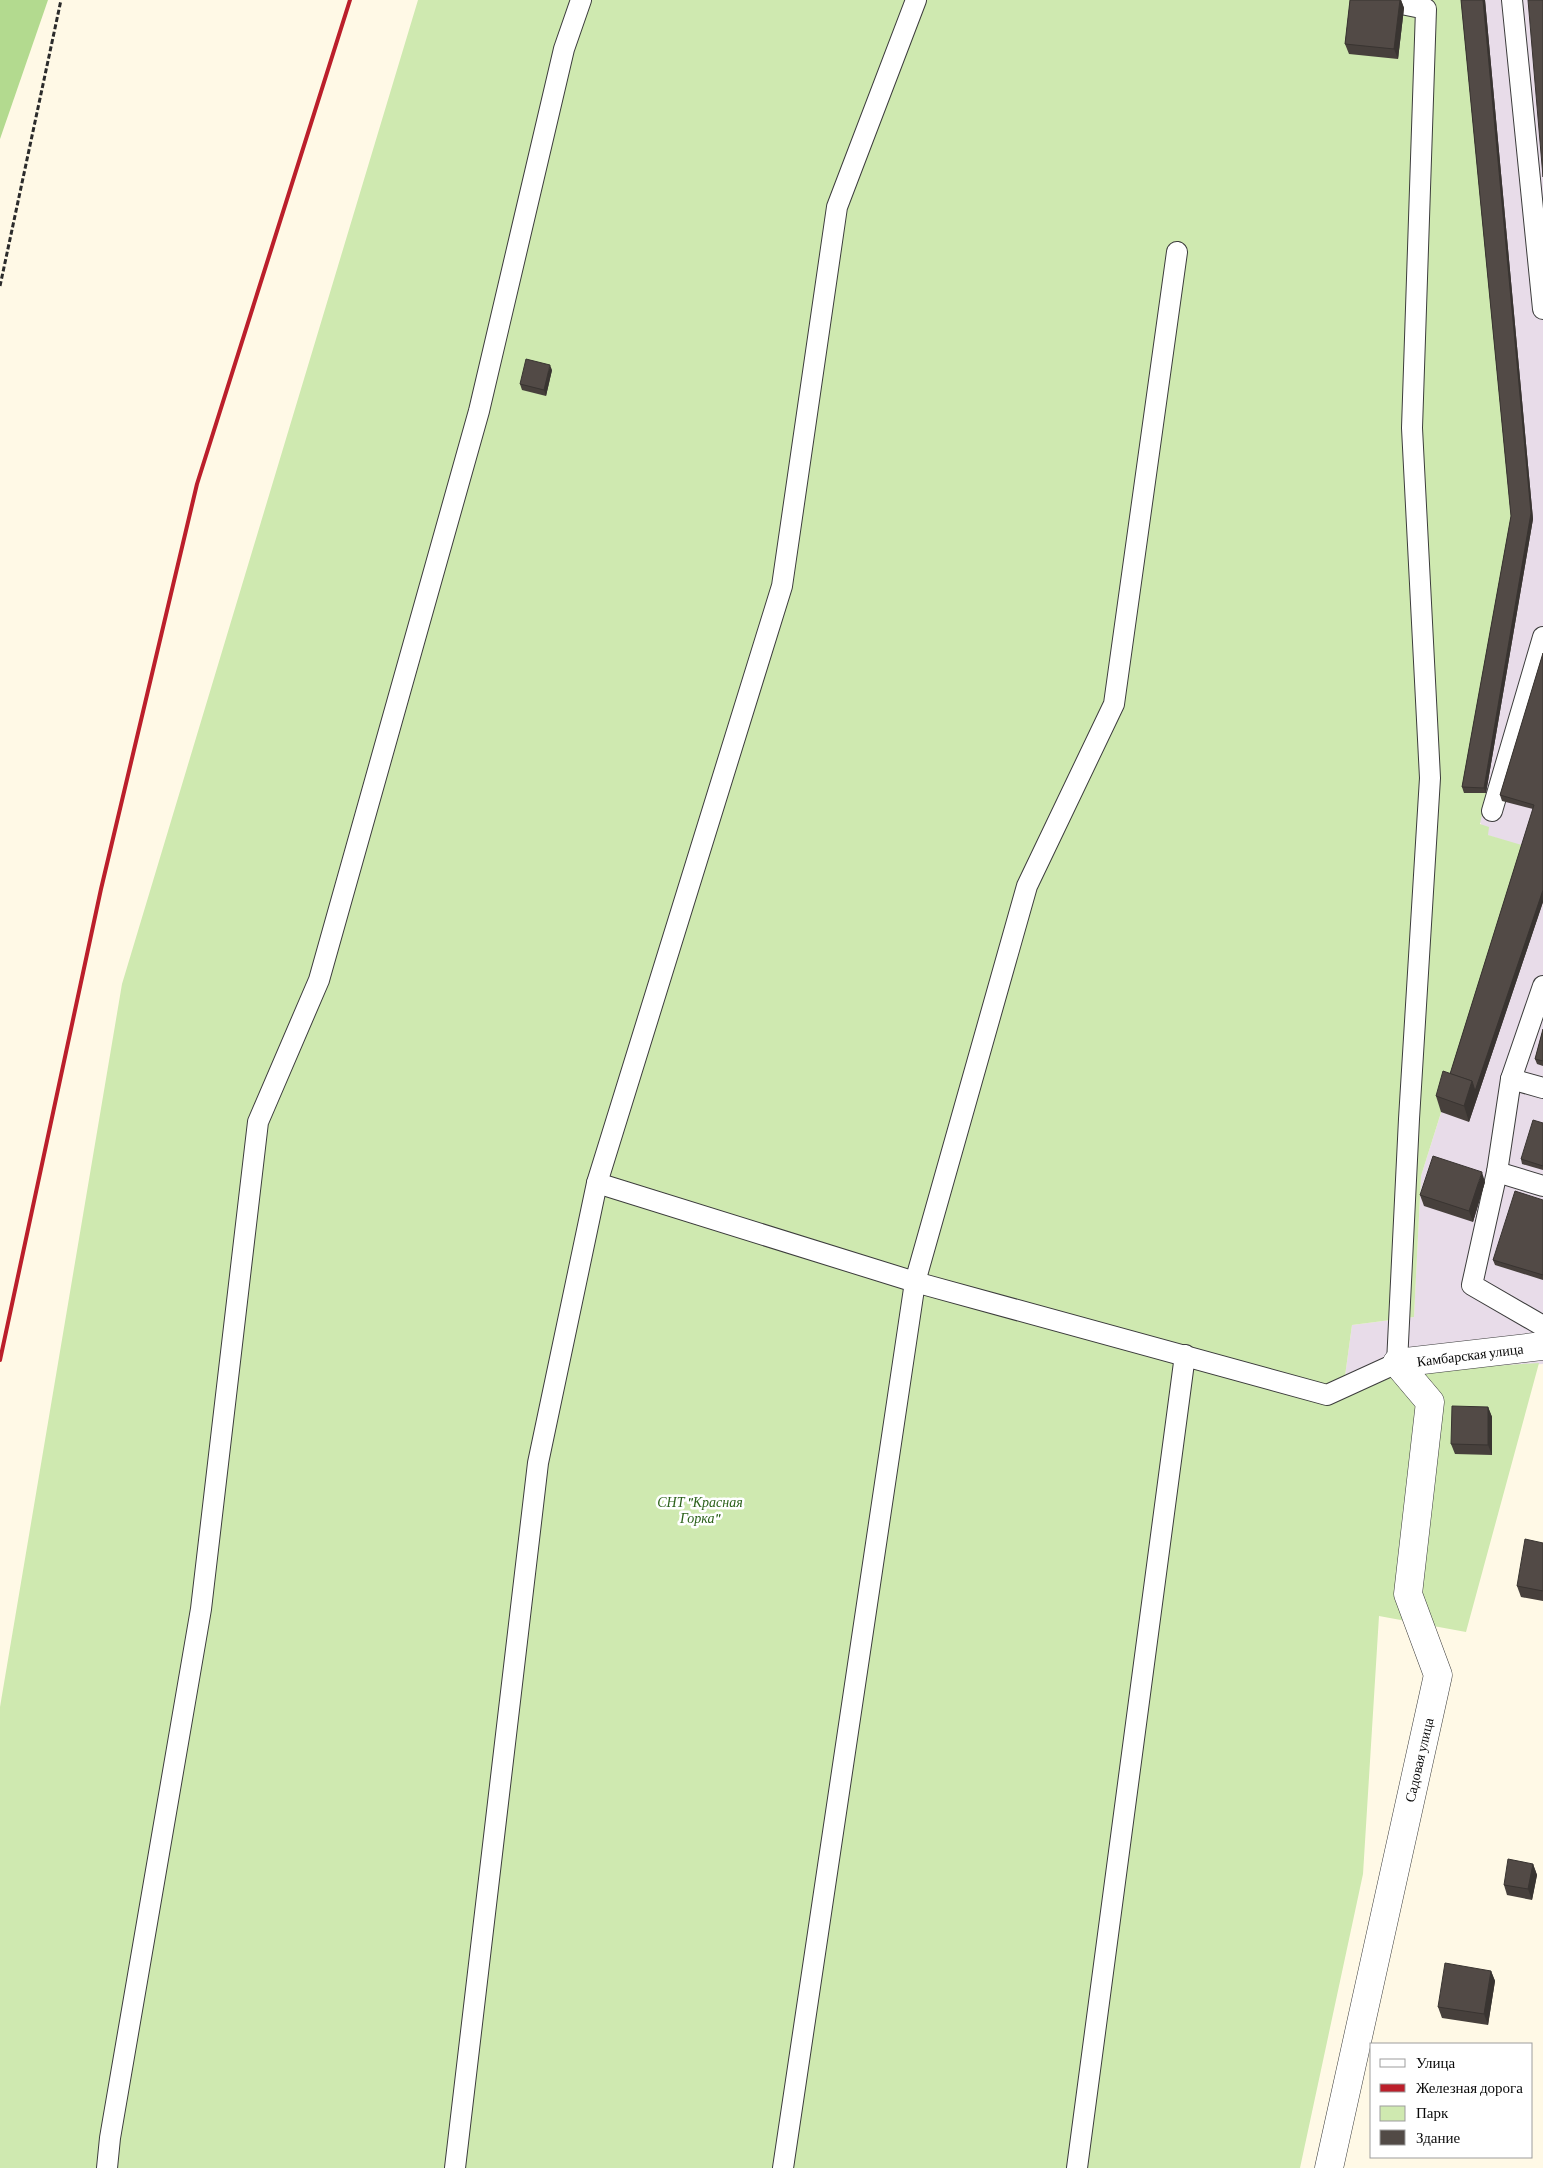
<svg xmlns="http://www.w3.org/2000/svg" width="1543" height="2168" font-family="'Crimson Pro',serif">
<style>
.industrial{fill:#e8dce9}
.green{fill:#cfe9b0}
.forest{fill:#b3da8f}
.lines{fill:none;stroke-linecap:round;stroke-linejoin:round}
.service-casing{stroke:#3c3c3c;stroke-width:22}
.minor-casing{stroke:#3c3c3c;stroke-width:29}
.path{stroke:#2b2b2b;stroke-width:3;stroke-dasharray:5 2.5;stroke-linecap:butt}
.service{stroke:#fff;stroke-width:20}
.minor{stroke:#fff;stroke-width:28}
.rail{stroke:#bb1f2b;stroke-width:4}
.wall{fill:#47403c}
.shaded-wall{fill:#393431}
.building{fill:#524a46;stroke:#393431}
.labels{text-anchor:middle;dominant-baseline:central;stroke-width:5;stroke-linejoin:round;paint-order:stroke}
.street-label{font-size:14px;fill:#090909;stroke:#fff}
.park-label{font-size:14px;font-style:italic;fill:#2b611a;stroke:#fff}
</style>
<rect width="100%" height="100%" fill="#fff9e6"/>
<path class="industrial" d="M 1462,0 L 1543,0 L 1543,1364 L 1345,1376 L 1352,1325 L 1414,1317 L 1421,1176 L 1525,847 L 1487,835 L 1464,793 Z"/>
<path class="green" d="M 418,0 L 1462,0 L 1513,521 L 1464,793 L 1486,793 L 1480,824 L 1489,827 L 1488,835 L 1525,846 L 1421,1176 L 1414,1317 L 1352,1325 L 1345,1376 L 1539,1363 L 1466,1632 L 1379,1616 L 1363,1874 L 1300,2168 L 0,2168 L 0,1707 L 122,984 Z"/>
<path class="forest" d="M 0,0 L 48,0 L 0,139 Z"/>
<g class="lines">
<g class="service-casing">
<g id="service">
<path d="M 1512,0 L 1543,309"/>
<path d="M 1492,811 L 1543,637"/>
<path d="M 1543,986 L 1511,1079 L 1497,1172 L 1472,1285 L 1543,1326"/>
<path d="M 1511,1079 L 1543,1088"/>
<path d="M 1497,1172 L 1543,1186"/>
<path d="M 597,1183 L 915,1282 L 1327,1395 L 1397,1363 L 1409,1119 L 1430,778 L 1412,428 L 1426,9 L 1382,0"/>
<path d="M 107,2168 L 110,2138 L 201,1609 L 258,1122 L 319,980 L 479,411 L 564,49 L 581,0"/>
<path d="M 455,2168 L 538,1463 L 597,1183 L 782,586 L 837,207 L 916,0"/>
<path d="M 783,2168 L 915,1282 L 1027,886 L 1114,704 L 1177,252"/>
<path d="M 1077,2168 L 1185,1355"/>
</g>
</g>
<g class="minor-casing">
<g id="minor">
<path d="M 1397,1363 L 1543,1346"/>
<path d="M 1329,2168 L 1438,1675 L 1408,1594 L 1430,1402 L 1397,1363"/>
</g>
</g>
<path class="path" d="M 0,286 L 61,0"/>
<use href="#service" class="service"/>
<use href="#minor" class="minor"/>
<path class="rail" d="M 0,1360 L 101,889 L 197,484 L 350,0"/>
</g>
<g class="wall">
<path d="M 1350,0 L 1401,0 L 1404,8 L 1398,59 L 1349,54 L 1345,44 Z"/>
<path d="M 1461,0 L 1485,0 L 1533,519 L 1486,793 L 1464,793 L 1462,787 L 1511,516 Z"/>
<path d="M 552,370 L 546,396 L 522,390 L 520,384 Z"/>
<path d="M 1543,653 L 1543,902 L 1469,1122 L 1441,1112 L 1436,1096 L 1450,1074 L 1533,809 L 1502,801 L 1500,795 Z"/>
<path d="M 1543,1029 L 1543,1066 L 1537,1064 L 1535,1059 Z"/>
<path d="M 1543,1123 L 1543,1170 L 1522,1164 L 1521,1159 Z"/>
<path d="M 1485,1182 L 1473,1222 L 1424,1206 L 1420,1195 Z"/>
<path d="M 1543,1200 L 1543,1280 L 1495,1265 L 1493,1260 Z"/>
<path d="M 1488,1407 L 1492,1417 L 1492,1455 L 1455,1454 L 1451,1444 Z"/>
<path d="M 1543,1543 L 1543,1601 L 1521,1597 L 1517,1586 Z"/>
<path d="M 1533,1864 L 1537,1875 L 1532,1900 L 1507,1895 L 1504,1885 Z"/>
<path d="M 1491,1971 L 1495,1981 L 1488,2025 L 1442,2018 L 1438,2007 Z"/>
</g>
<g class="shaded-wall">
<path d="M 1400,0 L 1401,0 L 1404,8 L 1398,59 L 1394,49 Z"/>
<path d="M 1483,0 L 1485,0 L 1533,519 L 1486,793 L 1484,788 L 1531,513 Z"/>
<path d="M 550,365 L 552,370 L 546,396 L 544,390 Z"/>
<path d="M 1543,890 L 1543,902 L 1469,1122 L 1464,1106 L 1472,1081 Z"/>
<path d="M 1482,1172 L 1485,1182 L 1473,1222 L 1469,1211 Z"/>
<path d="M 1488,1407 L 1492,1417 L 1492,1455 L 1488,1445 Z"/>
<path d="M 1533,1864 L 1537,1875 L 1532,1900 L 1528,1889 Z"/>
<path d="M 1491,1971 L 1495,1981 L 1488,2025 L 1484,2014 Z"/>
</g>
<g class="building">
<path d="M 1350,0 L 1400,0 L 1394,49 L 1345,44 Z"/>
<path d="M 1461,0 L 1483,0 L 1531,513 L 1484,788 L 1462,787 L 1511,516 Z"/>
<path d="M 1528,0 L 1543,0 L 1543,177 Z"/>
<path d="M 526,359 L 550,365 L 544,390 L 520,384 Z"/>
<path d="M 1543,653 L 1543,890 L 1475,1091 L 1472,1081 L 1450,1074 L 1534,805 L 1500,795 Z"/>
<path d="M 1543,1029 L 1543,1061 L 1535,1059 Z"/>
<path d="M 1443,1071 L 1472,1081 L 1464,1106 L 1436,1096 Z"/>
<path d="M 1533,1120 L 1543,1123 L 1543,1166 L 1521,1159 Z"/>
<path d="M 1433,1156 L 1482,1172 L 1469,1211 L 1420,1195 Z"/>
<path d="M 1515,1191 L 1543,1200 L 1543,1275 L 1493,1260 Z"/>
<path d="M 1452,1406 L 1488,1407 L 1488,1445 L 1451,1444 Z"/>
<path d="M 1525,1539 L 1543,1543 L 1543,1591 L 1517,1586 Z"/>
<path d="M 1508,1859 L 1533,1864 L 1528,1889 L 1504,1885 Z"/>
<path d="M 1445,1963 L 1491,1971 L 1484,2014 L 1438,2007 Z"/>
</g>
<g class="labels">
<g class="street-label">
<text transform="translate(1470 1355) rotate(-7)">Камбарская улица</text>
<text transform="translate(1419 1760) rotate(-77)">Садовая улица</text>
</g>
<g class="park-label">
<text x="700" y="1502">СНТ "Красная<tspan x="700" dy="16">Горка"</tspan></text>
</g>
</g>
<rect x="1370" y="2043" width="162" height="115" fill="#ffffff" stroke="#9d9d9d"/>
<rect x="1380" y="2059" width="25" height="8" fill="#ffffff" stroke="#9d9d9d"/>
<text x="1416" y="2068" font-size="15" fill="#090909">Улица</text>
<rect x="1380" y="2084" width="25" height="8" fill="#bb1f2b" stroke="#9d9d9d"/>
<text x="1416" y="2093" font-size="15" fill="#090909">Железная дорога</text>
<rect x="1380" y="2106" width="25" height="15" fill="#cfe9b0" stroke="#9d9d9d"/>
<text x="1416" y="2118" font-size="15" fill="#090909">Парк</text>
<rect x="1380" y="2130" width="25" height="15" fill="#524a46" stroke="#9d9d9d"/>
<text x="1416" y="2143" font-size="15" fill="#090909">Здание</text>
</svg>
